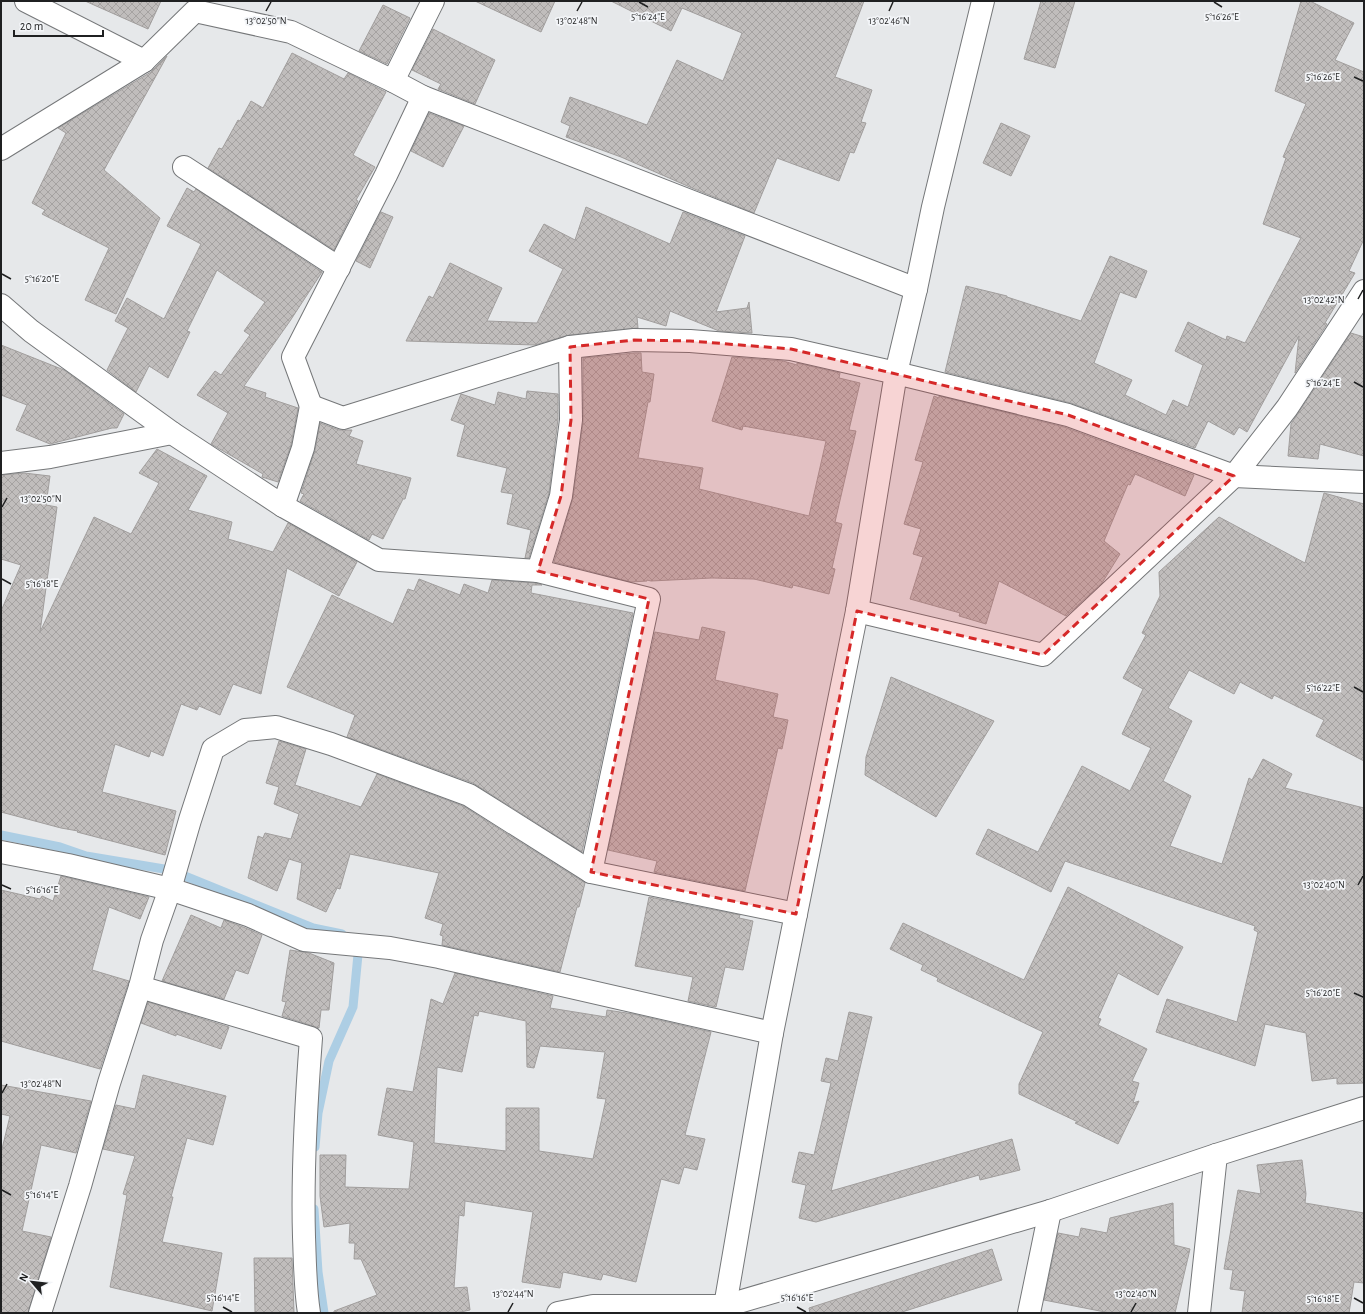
<svg xmlns="http://www.w3.org/2000/svg" width="1365" height="1314" font-family="'Alegreya Sans',sans-serif">
<style>
.lines{fill:none;stroke-linecap:round;stroke-linejoin:round}
.stream{stroke:#adcee4;stroke-width:9}
.building{fill:url(#building-cross-hatch);stroke:#a19e9d;fill-rule:evenodd}
.minor-casing{stroke:#757779;stroke-width:24}
.minor{stroke:#fff;stroke-width:22}
.marked{fill:#d62828;fill-opacity:0.2;stroke:#d62828;stroke-width:3;stroke-dasharray:8 5;stroke-linejoin:round}
.ticks{fill:none;stroke:#1f2021;stroke-width:1.5}
.ticks-label{font-size:10px;text-anchor:middle;fill:#1f2021;stroke:#f3f5f8;stroke-width:3.5;stroke-linejoin:round;paint-order:stroke}
</style>
<defs>
<pattern id="building-cross-hatch" width="8" height="8" patternUnits="userSpaceOnUse"><rect width="8" height="8" fill="#c0bdbc"/><path d="M0 0l8 8M0 8l8-8" fill="none" stroke="#a5a2a1"/></pattern>
</defs>
<rect width="100%" height="100%" fill="#e6e8ea"/>
<g class="lines">
<g class="stream">
<path d="M 1,835 L 60,847 L 86,856 L 170,870 L 313,928 L 342,934"/>
<path d="M 315,1147 L 318,1113 L 329,1061 L 353,1007 L 359,944"/>
<path d="M 314,1209 L 318,1272 L 324,1313"/>
</g>
</g>
<g class="building">
<path d="M 85,1 L 161,1 L 148,29 Z"/>
<path d="M 475,1 L 555,1 L 541,32 Z"/>
<path d="M 611,1 L 864,1 L 835,77 L 872,90 L 861,122 L 866,123 L 854,153 L 850,152 L 839,181 L 777,158 L 754,213 L 692,188 L 621,157 L 566,137 L 570,126 L 561,122 L 570,97 L 647,125 L 677,60 L 723,81 L 742,33 L 682,8 L 671,31 Z"/>
<path d="M 1041,1 L 1075,1 L 1055,68 L 1024,59 Z"/>
<path d="M 1301,1 L 1310,1 L 1354,23 L 1335,60 L 1364,72 L 1364,239 L 1349,271 L 1355,273 L 1325,323 L 1327,324 L 1295,373 L 1299,336 L 1247,432 L 1239,427 L 1234,435 L 1208,421 L 1195,448 L 1071,403 L 945,372 L 966,286 L 1007,296 L 1007,297 L 1081,321 L 1110,256 L 1147,271 L 1136,298 L 1120,292 L 1094,363 L 1132,380 L 1125,395 L 1166,415 L 1173,400 L 1188,407 L 1203,365 L 1175,351 L 1188,322 L 1226,340 L 1227,336 L 1245,343 L 1301,238 L 1263,224 L 1286,158 L 1283,157 L 1306,104 L 1275,91 Z"/>
<path d="M 383,5 L 410,18 L 387,64 L 359,51 Z"/>
<path d="M 433,29 L 495,60 L 475,104 L 438,89 L 441,84 L 412,70 Z"/>
<path d="M 292,53 L 344,79 L 348,73 L 386,92 L 353,155 L 375,167 L 356,200 L 358,201 L 334,250 L 208,168 L 219,148 L 222,149 L 238,120 L 240,121 L 251,101 L 263,108 Z"/>
<path d="M 167,56 L 104,170 L 160,218 L 116,314 L 85,300 L 109,248 L 42,214 L 45,210 L 32,203 L 66,133 L 58,128 L 151,72 Z"/>
<path d="M 429,113 L 464,126 L 443,167 L 411,151 Z"/>
<path d="M 1001,123 L 1030,136 L 1011,176 L 983,163 Z"/>
<path d="M 187,188 L 194,192 L 196,189 L 322,272 L 290,321 L 244,386 L 266,393 L 265,397 L 298,408 L 291,445 L 278,482 L 262,477 L 263,474 L 211,444 L 228,413 L 197,395 L 215,371 L 221,375 L 250,335 L 244,331 L 265,302 L 217,270 L 187,331 L 190,332 L 168,378 L 149,366 L 136,392 L 107,370 L 128,328 L 115,321 L 127,298 L 164,319 L 201,244 L 167,226 Z"/>
<path d="M 586,207 L 670,244 L 683,212 L 745,236 L 716,312 L 747,308 L 749,302 L 752,333 L 719,331 L 670,311 L 666,326 L 637,317 L 638,328 L 569,335 L 535,345 L 406,341 L 429,296 L 433,298 L 450,263 L 502,288 L 487,321 L 537,323 L 563,269 L 529,251 L 544,224 L 575,240 Z"/>
<path d="M 381,212 L 393,217 L 370,268 L 356,261 Z"/>
<path d="M 1351,333 L 1364,337 L 1364,456 L 1320,444 L 1318,459 L 1288,456 L 1291,424 Z"/>
<path d="M 1,345 L 64,370 L 124,414 L 117,428 L 112,428 L 50,444 L 16,430 L 27,405 L 1,395 Z"/>
<path d="M 635,353 L 641,353 L 642,372 L 654,374 L 650,402 L 648,402 L 638,458 L 703,468 L 699,489 L 809,516 L 826,441 L 743,426 L 742,430 L 712,421 L 732,357 L 783,361 L 797,365 L 797,363 L 840,373 L 839,378 L 860,383 L 849,430 L 856,431 L 835,522 L 842,524 L 832,568 L 835,569 L 829,594 L 793,585 L 792,588 L 754,579 L 712,578 L 651,581 L 647,580 L 647,581 L 631,582 L 554,562 L 573,498 L 583,422 L 583,358 Z"/>
<path d="M 527,391 L 558,394 L 558,419 L 549,493 L 529,558 L 525,558 L 531,530 L 507,524 L 513,494 L 501,492 L 507,468 L 457,456 L 465,425 L 451,420 L 461,394 L 495,405 L 498,392 L 526,399 Z"/>
<path d="M 934,396 L 939,398 L 939,396 L 1064,427 L 1194,475 L 1185,496 L 1135,474 L 1130,485 L 1128,484 L 1104,541 L 1120,554 L 1102,583 L 1066,616 L 999,581 L 986,624 L 959,616 L 960,613 L 910,599 L 923,557 L 913,554 L 921,529 L 904,524 L 923,462 L 915,460 Z"/>
<path d="M 320,423 L 339,430 L 352,430 L 349,436 L 363,441 L 356,464 L 411,478 L 405,499 L 403,499 L 383,539 L 372,534 L 369,540 L 300,501 L 304,494 L 301,493 L 315,450 Z"/>
<path d="M 157,449 L 207,476 L 188,510 L 232,522 L 228,539 L 273,552 L 288,523 L 357,562 L 339,596 L 287,568 L 261,694 L 233,684 L 220,715 L 199,706 L 197,710 L 181,704 L 163,756 L 151,751 L 149,757 L 115,744 L 102,792 L 176,811 L 165,855 L 77,832 L 78,831 L 61,828 L 1,812 L 1,611 L 21,565 L 1,559 L 1,475 L 24,473 L 50,476 L 46,505 L 57,507 L 40,632 L 94,517 L 131,534 L 159,483 L 139,473 Z"/>
<path d="M 1324,493 L 1364,504 L 1364,761 L 1316,736 L 1324,720 L 1274,695 L 1272,699 L 1240,682 L 1234,694 L 1189,670 L 1168,708 L 1192,721 L 1163,781 L 1191,796 L 1170,846 L 1222,864 L 1249,778 L 1252,780 L 1263,759 L 1292,774 L 1285,788 L 1364,808 L 1364,1083 L 1337,1084 L 1337,1078 L 1312,1081 L 1306,1033 L 1265,1024 L 1255,1066 L 1156,1032 L 1167,999 L 1237,1022 L 1258,932 L 1254,930 L 1255,926 L 1065,861 L 1051,892 L 976,854 L 988,829 L 1038,852 L 1082,766 L 1130,791 L 1151,748 L 1122,734 L 1143,689 L 1123,678 L 1146,635 L 1142,633 L 1160,596 L 1159,572 L 1219,517 L 1305,563 Z"/>
<path d="M 419,579 L 460,595 L 464,584 L 488,593 L 492,580 L 536,583 L 542,585 L 532,585 L 531,593 L 633,613 L 582,852 L 473,783 L 347,737 L 355,715 L 287,687 L 332,595 L 393,624 L 408,589 L 414,591 Z"/>
<path d="M 702,627 L 725,632 L 715,680 L 778,694 L 773,717 L 788,720 L 782,749 L 778,748 L 745,891 L 654,872 L 657,861 L 608,850 L 655,632 L 699,640 Z"/>
<path d="M 891,677 L 994,721 L 936,817 L 865,775 L 866,757 Z"/>
<path d="M 279,741 L 306,749 L 295,785 L 361,807 L 377,774 L 463,806 L 585,883 L 579,907 L 577,907 L 560,972 L 442,945 L 443,936 L 440,935 L 443,924 L 425,918 L 439,873 L 350,854 L 340,889 L 337,888 L 326,912 L 297,899 L 302,863 L 289,859 L 277,891 L 248,878 L 258,836 L 263,838 L 265,833 L 291,839 L 299,814 L 274,804 L 279,787 L 266,783 Z"/>
<path d="M 61,876 L 149,897 L 140,919 L 109,907 L 92,970 L 129,981 L 100,1069 L 1,1041 L 1,890 L 40,899 L 42,896 L 53,901 Z"/>
<path d="M 1068,887 L 1183,947 L 1158,995 L 1118,973 L 1098,1018 L 1101,1019 L 1098,1025 L 1147,1049 L 1132,1081 L 1139,1083 L 1133,1103 L 1139,1101 L 1118,1144 L 1075,1123 L 1078,1122 L 1019,1094 L 1019,1084 L 1043,1032 L 937,981 L 938,978 L 921,970 L 923,965 L 890,949 L 903,923 L 1024,980 Z"/>
<path d="M 649,897 L 740,915 L 739,918 L 753,921 L 743,970 L 725,967 L 716,1007 L 688,1001 L 693,977 L 635,966 Z"/>
<path d="M 191,915 L 221,928 L 224,920 L 243,927 L 262,935 L 248,974 L 236,970 L 224,999 L 162,981 Z"/>
<path d="M 290,950 L 309,953 L 334,963 L 329,1010 L 321,1010 L 319,1028 L 282,1016 L 286,1002 L 282,1001 Z"/>
<path d="M 455,973 L 553,996 L 550,1008 L 606,1017 L 607,1010 L 633,1014 L 711,1032 L 685,1135 L 705,1139 L 697,1170 L 684,1167 L 679,1184 L 661,1179 L 636,1282 L 603,1274 L 601,1280 L 563,1272 L 560,1288 L 522,1282 L 533,1212 L 465,1201 L 464,1216 L 459,1215 L 454,1288 L 467,1287 L 470,1310 L 456,1313 L 334,1313 L 334,1311 L 377,1295 L 361,1259 L 354,1259 L 355,1243 L 349,1243 L 350,1223 L 324,1227 L 320,1196 L 320,1155 L 346,1155 L 345,1187 L 409,1189 L 414,1142 L 378,1135 L 387,1088 L 413,1092 L 431,999 L 443,1004 ZM 479,1011 L 526,1021 L 527,1067 L 534,1068 L 540,1046 L 605,1052 L 597,1098 L 606,1099 L 593,1159 L 539,1151 L 539,1108 L 506,1108 L 506,1151 L 434,1143 L 437,1067 L 462,1072 L 474,1015 L 478,1016 Z"/>
<path d="M 148,1002 L 229,1027 L 221,1049 L 176,1034 L 176,1036 L 141,1023 Z"/>
<path d="M 849,1012 L 872,1017 L 831,1191 L 1012,1139 L 1020,1170 L 980,1180 L 979,1175 L 816,1222 L 799,1218 L 806,1185 L 792,1182 L 799,1152 L 814,1155 L 831,1083 L 821,1081 L 826,1058 L 838,1061 Z"/>
<path d="M 143,1075 L 226,1096 L 213,1145 L 187,1138 L 171,1197 L 173,1197 L 162,1242 L 222,1253 L 212,1311 L 110,1287 L 127,1195 L 123,1194 L 135,1156 L 103,1149 L 116,1105 L 135,1109 Z"/>
<path d="M 1,1085 L 91,1101 L 76,1153 L 41,1145 L 22,1231 L 51,1237 L 28,1313 L 1,1313 L 1,1153 L 10,1116 L 1,1114 Z"/>
<path d="M 1302,1160 L 1306,1194 L 1305,1203 L 1364,1213 L 1364,1283 L 1354,1282 L 1349,1313 L 1242,1313 L 1245,1291 L 1230,1289 L 1233,1270 L 1224,1269 L 1238,1190 L 1261,1194 L 1257,1165 Z"/>
<path d="M 1173,1203 L 1174,1245 L 1190,1249 L 1175,1313 L 1110,1313 L 1044,1300 L 1058,1233 L 1079,1237 L 1081,1228 L 1107,1233 L 1110,1218 Z"/>
<path d="M 992,1249 L 1002,1280 L 899,1313 L 810,1313 L 809,1308 Z"/>
<path d="M 254,1258 L 292,1258 L 294,1313 L 255,1313 Z"/>
</g>
<g class="lines">
<g class="minor-casing">
<g id="minor">
<path d="M 26,1 L 144,61"/>
<path d="M 393,81 L 433,1"/>
<path d="M 1,149 L 144,61 L 195,11 L 291,32 L 393,81 L 423,97 L 916,289"/>
<path d="M 184,167 L 339,268"/>
<path d="M 1,305 L 31,331 L 172,433 L 283,506 L 379,560 L 538,571 L 649,599 L 591,872"/>
<path d="M 311,406 L 293,357 L 386,175 L 423,97"/>
<path d="M 1,463 L 50,457 L 172,433"/>
<path d="M 283,506 L 303,448 L 311,406 L 343,418 L 570,347 L 634,340 L 690,341 L 791,349 L 896,373 L 1068,415 L 1234,476 L 1364,482"/>
<path d="M 538,571 L 561,496 L 571,420 L 570,347"/>
<path d="M 857,611 L 1043,655 L 1234,476 L 1287,408 L 1364,291"/>
<path d="M 1,852 L 68,865 L 170,889 L 248,915 L 304,940 L 390,948 L 439,957 L 772,1033"/>
<path d="M 140,987 L 311,1038 C 306,1104 302,1170 304,1237 C 305,1262 305,1288 309,1313"/>
<path d="M 40,1313 L 80,1186 L 109,1083 L 140,987 L 152,940 L 170,889 L 190,820 L 213,749 L 245,730 L 276,727 L 331,744 L 469,795 L 591,872 L 796,914"/>
<path d="M 558,1313 L 593,1306 L 725,1306 L 1050,1211 L 1216,1155 L 1364,1108"/>
<path d="M 722,1313 L 725,1306 L 772,1033 L 857,611 L 896,373 L 916,289 L 933,207 L 983,1"/>
<path d="M 1029,1313 L 1050,1211"/>
<path d="M 1199,1313 L 1216,1155"/>
</g>
</g>
<use href="#minor" class="minor"/>
</g>
<path class="marked" d="M 634,340 L 690,341 L 791,349 L 1068,415 L 1234,476 L 1043,655 L 857,611 L 796,914 L 591,872 L 649,599 L 538,571 L 561,496 L 571,420 L 570,347 Z"/>
<path class="ticks" d="M 639,2 L 648,7M 1214,2 L 1222,7M 266,11 L 271,2M 577,11 L 582,2M 889,11 L 893,2M 1354,77 L 1363,81M 2,274 L 11,279M 1358,299 L 1363,290M 1354,382 L 1363,387M 2,507 L 7,498M 2,579 L 11,584M 1354,687 L 1363,692M 2,885 L 11,889M 1358,885 L 1363,876M 1354,993 L 1363,997M 2,1093 L 7,1084M 2,1190 L 11,1195M 1354,1298 L 1363,1303M 223,1307 L 232,1312M 797,1307 L 806,1312M 508,1312 L 513,1303M 1131,1312 L 1136,1303"/>
<g class="ticks-label">
<text x="648" y="20">5°16'24"E</text>
<text x="1222" y="20">5°16'26"E</text>
<text x="266" y="24">13°02'50"N</text>
<text x="577" y="24">13°02'48"N</text>
<text x="889" y="24">13°02'46"N</text>
<text x="1323" y="80">5°16'26"E</text>
<text x="42" y="282">5°16'20"E</text>
<text x="1324" y="303">13°02'42"N</text>
<text x="1323" y="386">5°16'24"E</text>
<text x="41" y="502">13°02'50"N</text>
<text x="42" y="587">5°16'18"E</text>
<text x="1323" y="691">5°16'22"E</text>
<text x="1324" y="888">13°02'40"N</text>
<text x="42" y="893">5°16'16"E</text>
<text x="1323" y="996">5°16'20"E</text>
<text x="41" y="1087">13°02'48"N</text>
<text x="42" y="1198">5°16'14"E</text>
<text x="513" y="1297">13°02'44"N</text>
<text x="1136" y="1297">13°02'40"N</text>
<text x="223" y="1301">5°16'14"E</text>
<text x="797" y="1301">5°16'16"E</text>
<text x="1323" y="1302">5°16'18"E</text>
</g>
<rect width="1365" height="1314" fill="none" stroke="#1f2021" stroke-width="4"/>
<g transform="translate(32 1282) rotate(298)" stroke="#f3f5f8" stroke-width="3" paint-order="stroke">
<path d="M0-3L7 15L0 10L-7 15Z" fill="#1f2021"/>
<text y="-6" font-size="11" font-weight="bold" text-anchor="middle" fill="#1f2021">N</text>
</g>
<path d="M14 30v6h89v-6" fill="none" stroke="#1f2021" stroke-width="2"/>
<text x="20" y="30" font-size="12" fill="#1f2021" stroke="#f3f5f8" stroke-width="3" paint-order="stroke">20 m</text>
</svg>
